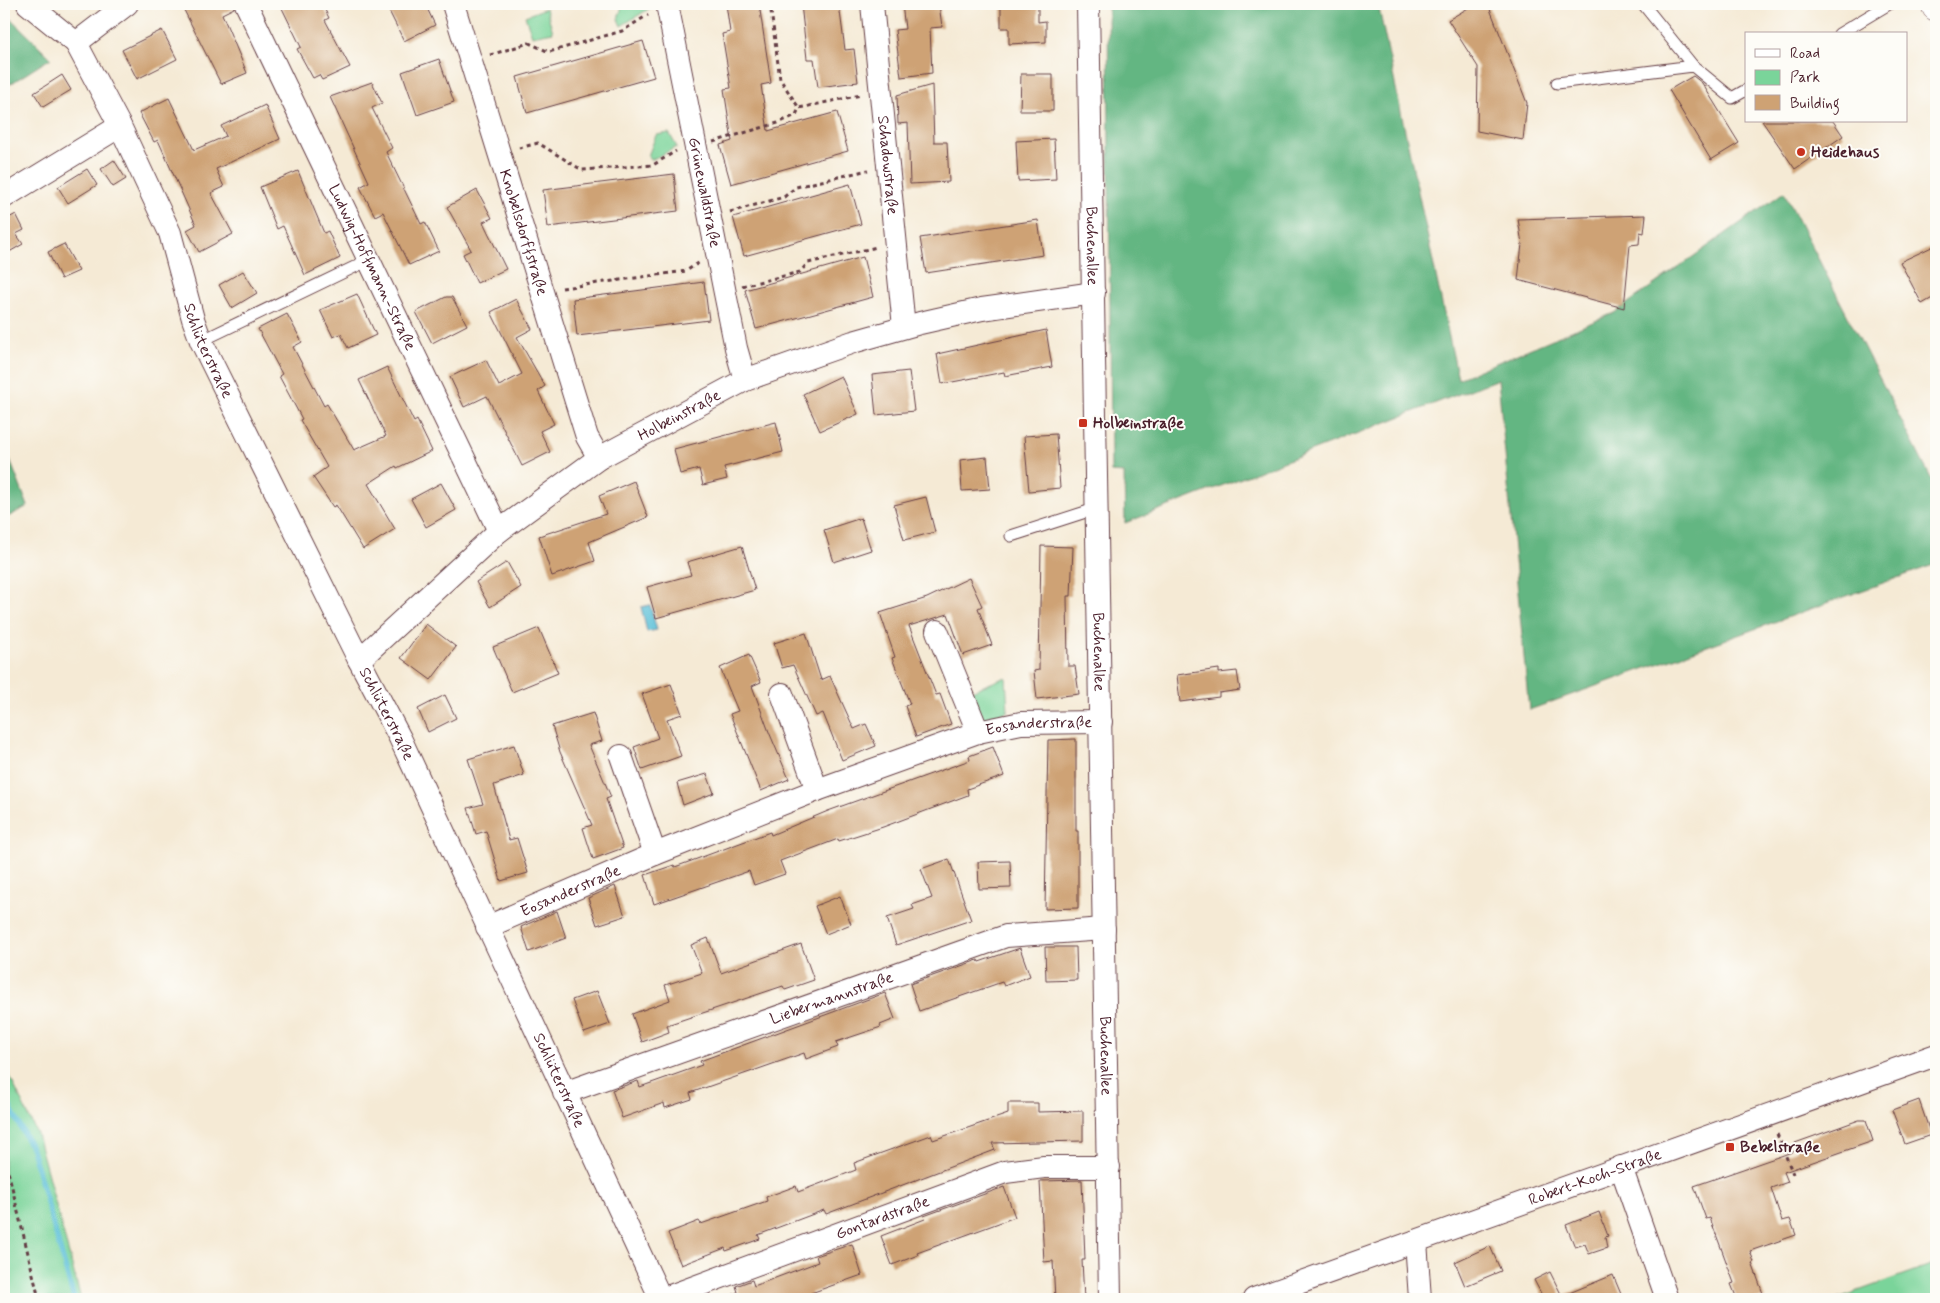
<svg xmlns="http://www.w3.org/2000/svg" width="1940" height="1303" font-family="Mynerve,sans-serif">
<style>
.green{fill:#7ad49a;stroke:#627a62}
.forest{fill:#63b682;stroke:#566a56}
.water{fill:#5abfd8;stroke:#526f82}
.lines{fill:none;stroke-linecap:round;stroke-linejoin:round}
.stream{stroke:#5abfd8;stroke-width:5.5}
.building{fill:#cea274}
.lane-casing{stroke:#643d44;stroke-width:13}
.street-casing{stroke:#643d44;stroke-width:24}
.secondary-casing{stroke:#643d44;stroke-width:29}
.path{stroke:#643d44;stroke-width:3;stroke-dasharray:4 4;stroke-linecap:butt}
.lane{stroke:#fff;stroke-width:11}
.street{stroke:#fff;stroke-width:22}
.secondary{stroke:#fff;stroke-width:28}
.poi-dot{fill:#c8321e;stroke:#fdfcf7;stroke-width:2}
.labels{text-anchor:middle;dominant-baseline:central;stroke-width:4;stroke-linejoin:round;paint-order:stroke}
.poi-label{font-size:16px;font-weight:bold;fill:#4a1f2b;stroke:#fdfcf7;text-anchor:start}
.street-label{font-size:16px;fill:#4a1f2b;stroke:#fdfcf7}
</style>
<rect width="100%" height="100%" fill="#fdfcf7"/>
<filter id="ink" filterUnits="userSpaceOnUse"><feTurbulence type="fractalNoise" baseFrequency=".02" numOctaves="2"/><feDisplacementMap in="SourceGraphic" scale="10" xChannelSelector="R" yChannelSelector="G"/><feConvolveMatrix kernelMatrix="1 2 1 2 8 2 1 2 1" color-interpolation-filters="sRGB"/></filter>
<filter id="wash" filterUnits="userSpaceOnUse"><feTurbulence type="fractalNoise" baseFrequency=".0096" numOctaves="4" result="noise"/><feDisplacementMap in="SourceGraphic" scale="20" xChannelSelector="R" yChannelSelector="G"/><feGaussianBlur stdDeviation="1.12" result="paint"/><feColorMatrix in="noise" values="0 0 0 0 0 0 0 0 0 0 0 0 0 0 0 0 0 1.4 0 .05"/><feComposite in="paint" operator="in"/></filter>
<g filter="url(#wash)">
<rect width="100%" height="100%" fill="#f5ead5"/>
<g class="green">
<path d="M 623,4 L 652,4 L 652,7 L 621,26 L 618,19 Z"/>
<path d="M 546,8 L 553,32 L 532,36 L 525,16 Z"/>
<path d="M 669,133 L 677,147 L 651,160 L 648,156 L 656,135 Z"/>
<path d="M 1006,677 L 1008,711 L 982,721 L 971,691 Z"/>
<path d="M 4,1064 L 37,1134 L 81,1299 L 4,1299 Z"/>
<path d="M 1936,1263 L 1936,1299 L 1836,1299 Z"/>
</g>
<g class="forest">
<path d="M 1108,4 L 1378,4 L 1458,379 L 1614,313 L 1784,192 L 1936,488 L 1936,564 L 1529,710 L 1498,379 L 1125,523 L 1124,473 L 1111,472 Z"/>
<path d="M 4,12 L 51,58 L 4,88 Z"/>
<path d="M 4,445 L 28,506 L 4,519 Z"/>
</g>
<path class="water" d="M 650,605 L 657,630 L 647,632 L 641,607 Z"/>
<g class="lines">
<path class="stream" d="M 4,1096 L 32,1149 L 74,1299"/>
</g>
<g id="blocks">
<g class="building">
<path d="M 181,4 L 233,4 L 234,8 L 222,14 L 247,73 L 221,84 Z"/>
<path d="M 280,4 L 322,4 L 329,18 L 325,20 L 350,67 L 322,80 L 319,75 L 313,78 L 297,49 L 301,47 Z"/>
<path d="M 404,4 L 425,4 L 435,25 L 404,41 L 389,11 Z"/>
<path d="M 726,4 L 759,4 L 771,83 L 761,85 L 768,131 L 837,112 L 848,151 L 731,184 L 720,145 L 732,141 L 724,89 L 731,88 L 722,34 L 730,32 Z"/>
<path d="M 801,4 L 839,4 L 845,50 L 854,49 L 858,82 L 818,87 L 814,59 L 807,59 Z"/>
<path d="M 902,4 L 939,4 L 942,27 L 930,28 L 932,73 L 901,77 L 895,30 L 905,29 Z"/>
<path d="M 1001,4 L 1038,4 L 1038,22 L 1046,21 L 1046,42 L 1009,44 L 1009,28 L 1001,28 Z"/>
<path d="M 1475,4 L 1488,4 L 1527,103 L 1523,140 L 1477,131 L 1478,67 L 1448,20 Z"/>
<path d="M 162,30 L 177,59 L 137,79 L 122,50 Z"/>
<path d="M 643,41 L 654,77 L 527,113 L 517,77 Z"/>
<path d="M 439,59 L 454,102 L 417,115 L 402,72 Z"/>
<path d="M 1021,74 L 1053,74 L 1053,111 L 1020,111 Z"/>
<path d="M 62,75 L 71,90 L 43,107 L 34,93 Z"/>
<path d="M 1693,76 L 1702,83 L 1739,143 L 1711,160 L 1669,90 Z"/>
<path d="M 372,82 L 382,103 L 372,108 L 392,148 L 386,152 L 421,224 L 425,222 L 439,251 L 409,265 L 383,212 L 375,216 L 360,187 L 369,182 L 330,97 Z"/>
<path d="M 932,85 L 934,142 L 947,142 L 949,182 L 910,184 L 908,123 L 898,124 L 897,95 Z"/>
<path d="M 169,98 L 194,150 L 226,136 L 221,126 L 265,105 L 280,139 L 216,169 L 224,187 L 211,193 L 233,234 L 199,252 L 187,230 L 196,225 L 158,140 L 154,142 L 139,113 Z"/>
<path d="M 1762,121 L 1833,121 L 1843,136 L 1795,169 Z"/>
<path d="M 1054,139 L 1056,179 L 1018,181 L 1016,141 Z"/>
<path d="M 114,160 L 126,179 L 113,187 L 101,169 Z"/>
<path d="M 87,169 L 97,185 L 68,203 L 58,187 Z"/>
<path d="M 298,171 L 324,233 L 328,231 L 340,258 L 305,275 L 283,226 L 277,229 L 260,187 Z"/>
<path d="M 674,174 L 678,211 L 548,227 L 543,190 Z"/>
<path d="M 850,184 L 861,224 L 744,256 L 733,217 Z"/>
<path d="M 477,190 L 492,218 L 483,222 L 506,269 L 477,283 L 463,254 L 471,250 L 447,207 Z"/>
<path d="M 16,214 L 24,230 L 16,234 L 23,244 L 4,255 L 4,215 L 7,219 Z"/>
<path d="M 1646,215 L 1644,233 L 1640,232 L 1639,244 L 1630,245 L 1624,308 L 1518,280 L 1522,244 L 1518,219 Z"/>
<path d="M 1038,220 L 1043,255 L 926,273 L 920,238 Z"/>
<path d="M 64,244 L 79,271 L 61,279 L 48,252 Z"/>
<path d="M 1936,245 L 1936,296 L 1922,304 L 1900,262 Z"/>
<path d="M 863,257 L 873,297 L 756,329 L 745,290 Z"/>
<path d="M 243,271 L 257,293 L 232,308 L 219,285 Z"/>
<path d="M 704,282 L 709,320 L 577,336 L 573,299 Z"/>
<path d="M 357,294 L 376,335 L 348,348 L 341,334 L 333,337 L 320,310 Z"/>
<path d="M 446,297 L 452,297 L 467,325 L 432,343 L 416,312 Z"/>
<path d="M 516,299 L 532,329 L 517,337 L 545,386 L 538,391 L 554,424 L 540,431 L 550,452 L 522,466 L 487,396 L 464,407 L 450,377 L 486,360 L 499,386 L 522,374 L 491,312 Z"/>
<path d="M 287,314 L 302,342 L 293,347 L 324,406 L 327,404 L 354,450 L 386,436 L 359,380 L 387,367 L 414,422 L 417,420 L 432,451 L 397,468 L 396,466 L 368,484 L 395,529 L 363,549 L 336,505 L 333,507 L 313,477 L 327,467 L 300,420 L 302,419 L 279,376 L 282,374 L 258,329 Z"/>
<path d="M 1046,330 L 1052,367 L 1005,376 L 1004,372 L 942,384 L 937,354 Z"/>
<path d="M 909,371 L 914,411 L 876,415 L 872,375 Z"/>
<path d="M 841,376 L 858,414 L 820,431 L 803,394 Z"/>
<path d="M 776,422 L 783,452 L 724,467 L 727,479 L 703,485 L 699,469 L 680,474 L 674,449 Z"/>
<path d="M 1056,434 L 1060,488 L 1029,491 L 1024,436 Z"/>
<path d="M 987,457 L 990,489 L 962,491 L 960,460 Z"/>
<path d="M 634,481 L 648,517 L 589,542 L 595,561 L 552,576 L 539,536 L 606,514 L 599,496 Z"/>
<path d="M 441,483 L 456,510 L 426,527 L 411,499 Z"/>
<path d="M 926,497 L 935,532 L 904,540 L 894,505 Z"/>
<path d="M 861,518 L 871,550 L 834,562 L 824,530 Z"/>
<path d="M 742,546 L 755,590 L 656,618 L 647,587 L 691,575 L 687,562 Z"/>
<path d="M 1041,546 L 1073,547 L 1071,596 L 1067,596 L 1068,666 L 1075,666 L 1079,694 L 1037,699 L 1034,671 L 1039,670 Z"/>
<path d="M 507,562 L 521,587 L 490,607 L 476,582 Z"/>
<path d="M 969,578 L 982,606 L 978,608 L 992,645 L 963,655 L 948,614 L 909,626 L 936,695 L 940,694 L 951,724 L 916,737 L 905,706 L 910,704 L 892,658 L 895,657 L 880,613 L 927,598 Z"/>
<path d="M 426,624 L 456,647 L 431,680 L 401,658 Z"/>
<path d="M 539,628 L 558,673 L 512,692 L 493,647 Z"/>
<path d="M 806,633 L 821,680 L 830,676 L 854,729 L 866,724 L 876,746 L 842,760 L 823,713 L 816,716 L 793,665 L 782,668 L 774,643 Z"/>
<path d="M 749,655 L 761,682 L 752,686 L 769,732 L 789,779 L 761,791 L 730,714 L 738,711 L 720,668 Z"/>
<path d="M 1219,669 L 1219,673 L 1237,671 L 1240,690 L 1219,693 L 1219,697 L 1180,702 L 1177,675 Z"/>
<path d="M 671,684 L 682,714 L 667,719 L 681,756 L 642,770 L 634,747 L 658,738 L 642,694 Z"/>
<path d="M 445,695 L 456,718 L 428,732 L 418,709 Z"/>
<path d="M 593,713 L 602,741 L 589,745 L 611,797 L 606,799 L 623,848 L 593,859 L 583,828 L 592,825 L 560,752 L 552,726 Z"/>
<path d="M 1076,739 L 1076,831 L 1078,831 L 1078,908 L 1045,909 L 1048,740 Z"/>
<path d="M 514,745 L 524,775 L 494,785 L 509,840 L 517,838 L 528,873 L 501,881 L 486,831 L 476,834 L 468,808 L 483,804 L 468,759 Z"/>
<path d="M 993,747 L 1004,776 L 967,789 L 968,795 L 883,827 L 839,841 L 838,839 L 780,861 L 785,874 L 754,885 L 749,871 L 654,904 L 645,875 L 674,865 L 675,867 L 770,832 L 771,835 L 828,811 L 970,760 L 969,756 Z"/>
<path d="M 707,774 L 714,793 L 683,805 L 677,783 Z"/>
<path d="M 949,859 L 971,920 L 896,945 L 887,918 L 914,909 L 912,905 L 932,898 L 921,869 Z"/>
<path d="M 1010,861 L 1011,888 L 979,889 L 978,862 Z"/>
<path d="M 615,886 L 625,916 L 597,925 L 588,898 Z"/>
<path d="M 840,896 L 851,924 L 826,934 L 815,906 Z"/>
<path d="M 557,911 L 566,938 L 529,952 L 521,927 Z"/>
<path d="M 708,938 L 721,973 L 801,944 L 814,980 L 785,990 L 783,986 L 667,1025 L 669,1032 L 642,1042 L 632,1014 L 670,1000 L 665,985 L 702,973 L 691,945 Z"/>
<path d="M 1045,947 L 1076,947 L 1077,980 L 1046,981 Z"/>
<path d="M 1020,948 L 1030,976 L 1004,986 L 1002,982 L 919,1011 L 910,984 L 978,960 L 979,962 Z"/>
<path d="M 597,991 L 610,1024 L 584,1033 L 572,1000 Z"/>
<path d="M 885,993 L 895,1019 L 880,1025 L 881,1027 L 836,1042 L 838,1047 L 806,1059 L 804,1053 L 690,1093 L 692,1099 L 665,1108 L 664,1103 L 622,1118 L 612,1090 L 638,1081 L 640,1087 L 702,1065 L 700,1061 Z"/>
<path d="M 1919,1100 L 1931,1135 L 1905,1144 L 1892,1110 Z"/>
<path d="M 1008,1103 L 1038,1103 L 1038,1112 L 1083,1111 L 1083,1141 L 992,1143 L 995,1150 L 826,1214 L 824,1210 L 758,1235 L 760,1239 L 726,1251 L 725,1248 L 681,1265 L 668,1233 L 699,1221 L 701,1224 L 767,1201 L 766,1197 L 796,1186 L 798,1192 L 856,1170 L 854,1163 L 931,1135 L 933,1140 L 1008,1114 Z"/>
<path d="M 1859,1120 L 1866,1120 L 1873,1141 L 1784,1172 L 1788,1182 L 1771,1188 L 1782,1221 L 1790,1219 L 1796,1235 L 1750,1251 L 1754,1262 L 1752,1263 L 1765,1299 L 1737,1299 L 1731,1284 L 1734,1283 L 1710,1218 L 1706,1219 L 1694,1186 L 1798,1150 L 1795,1143 Z"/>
<path d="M 1082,1180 L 1085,1260 L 1082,1260 L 1084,1299 L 1055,1299 L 1053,1261 L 1044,1262 L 1040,1181 Z"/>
<path d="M 1004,1187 L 1015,1217 L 917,1253 L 918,1255 L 892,1265 L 881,1236 L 925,1219 L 924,1216 Z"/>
<path d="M 1599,1212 L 1608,1236 L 1605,1237 L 1607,1248 L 1589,1254 L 1585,1244 L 1575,1247 L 1566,1225 Z"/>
<path d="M 852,1244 L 862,1275 L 811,1293 L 814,1299 L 723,1299 L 738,1292 L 736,1286 L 752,1280 L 754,1286 L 818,1262 L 816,1256 Z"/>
<path d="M 1490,1246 L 1501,1271 L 1465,1286 L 1455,1262 Z"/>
<path d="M 1550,1272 L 1562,1296 L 1613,1275 L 1623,1299 L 1544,1299 L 1534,1280 Z"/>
</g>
</g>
</g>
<g filter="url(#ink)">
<use href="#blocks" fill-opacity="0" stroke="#643d44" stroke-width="1"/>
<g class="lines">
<g class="lane-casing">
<g id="lane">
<path d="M 1643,4 L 1693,66"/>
<path d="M 1839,34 L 1889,4"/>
<path d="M 1557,83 L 1693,66 L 1732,98 L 1746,90"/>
<path d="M 201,341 L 369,260"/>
<path d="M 1011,536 L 1098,508"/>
</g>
</g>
<g class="street-casing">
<g id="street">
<path d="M 28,4 L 76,43 L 127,4"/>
<path id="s1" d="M 246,4 L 499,531"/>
<path id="s2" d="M 453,4 L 587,437 L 599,458"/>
<path id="s3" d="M 667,4 L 736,348 L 745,380"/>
<path id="s4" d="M 872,4 L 904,327"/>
<path id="s5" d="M 1088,4 L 1110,1299"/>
<path id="s6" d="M 76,43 L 120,126 L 170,233 L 193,319 L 201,341 L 359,660 L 400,738 L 661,1299"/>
<path d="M 4,197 L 120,126"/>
<path d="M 937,631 L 978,732"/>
<path id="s7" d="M 359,660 L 499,531 L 599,458 L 745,380 L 853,342 L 920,323 L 982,309 L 1094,293"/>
<path d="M 782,694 L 817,790"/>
<path d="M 621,756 L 655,854"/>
<path id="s8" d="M 487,927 L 655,854 L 817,790 L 978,732 L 1021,723 L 1101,722"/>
<path id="s9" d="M 564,1093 L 1006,936 L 1104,929"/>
<path d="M 1621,1167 L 1667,1299"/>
<path d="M 1416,1241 L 1420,1299"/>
<path id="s10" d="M 662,1299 L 1005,1172 L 1044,1167 L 1109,1167"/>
<path id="s11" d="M 1254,1299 L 1936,1055"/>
</g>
</g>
<g class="secondary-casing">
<path id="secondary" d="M 1935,4 L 1936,7"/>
</g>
<g class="path">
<path d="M 774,4 L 771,11 L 780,79 L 799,108"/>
<path d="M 1932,44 L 1936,41"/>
<path d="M 490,55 L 529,43 L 549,52 L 622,31 L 648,15"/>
<path d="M 713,142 L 778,123 L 796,115 L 799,108 L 861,95"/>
<path d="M 519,148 L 538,143 L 582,170 L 653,165 L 676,151"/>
<path d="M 730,212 L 784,197 L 796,187 L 868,170"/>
<path d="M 742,286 L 800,272 L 808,263 L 877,247"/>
<path d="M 562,288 L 686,271 L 700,262"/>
<path d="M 1777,1134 L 1793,1174"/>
<path d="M 4,1165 L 9,1175 L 39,1299"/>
</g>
<use href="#lane" class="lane"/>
<use href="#street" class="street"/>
<use href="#secondary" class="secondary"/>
</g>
</g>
<g class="poi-dot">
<circle cx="1801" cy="152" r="5"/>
<rect x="1078" y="418" width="10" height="10" rx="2.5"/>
<rect x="1725" y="1142" width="10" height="10" rx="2.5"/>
</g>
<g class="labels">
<g class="poi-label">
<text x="1811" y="152">Heidehaus</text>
<text x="1093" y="423">Holbeinstraße</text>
<text x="1740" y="1147">Bebelstraße</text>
</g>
<g class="street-label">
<text stroke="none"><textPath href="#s4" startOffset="162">Schadowstraße</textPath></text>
<text stroke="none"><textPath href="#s3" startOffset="192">Grünewaldstraße</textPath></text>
<text stroke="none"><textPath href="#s2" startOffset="239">Knobelsdorffstraße</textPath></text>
<text stroke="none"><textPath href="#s5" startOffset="242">Buchenallee</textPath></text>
<text stroke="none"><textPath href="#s1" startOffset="292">Ludwig-Hoffmann-Straße</textPath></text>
<text stroke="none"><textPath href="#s6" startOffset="336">Schlüterstraße</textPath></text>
<text stroke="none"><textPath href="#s7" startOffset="405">Holbeinstraße</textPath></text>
<text stroke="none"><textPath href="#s5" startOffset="648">Buchenallee</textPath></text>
<text stroke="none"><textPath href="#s6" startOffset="741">Schlüterstraße</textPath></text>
<text stroke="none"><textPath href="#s8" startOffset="590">Eosanderstraße</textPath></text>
<text stroke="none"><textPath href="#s8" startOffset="91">Eosanderstraße</textPath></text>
<text stroke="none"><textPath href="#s9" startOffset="284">Liebermannstraße</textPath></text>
<text stroke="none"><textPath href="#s5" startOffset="1052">Buchenallee</textPath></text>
<text stroke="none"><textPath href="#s6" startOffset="1146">Schlüterstraße</textPath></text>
<text stroke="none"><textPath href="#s11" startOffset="362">Robert-Koch-Straße</textPath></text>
<text stroke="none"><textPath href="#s10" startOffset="235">Gontardstraße</textPath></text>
</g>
</g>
<rect width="1940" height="1303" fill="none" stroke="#fdfcf7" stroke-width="20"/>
<rect x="1745" y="32" width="162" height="90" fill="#fdfcf7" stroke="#b5a4a5"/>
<rect x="1755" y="49" width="25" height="8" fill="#ffffff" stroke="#b5a4a5"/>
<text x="1790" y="58" font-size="15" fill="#4a1f2b">Road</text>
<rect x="1755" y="70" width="25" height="15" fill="#7ad49a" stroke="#b5a4a5"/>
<text x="1790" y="82" font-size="15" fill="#4a1f2b">Park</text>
<rect x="1755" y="95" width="25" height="15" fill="#cea274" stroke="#b5a4a5"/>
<text x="1790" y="108" font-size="15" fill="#4a1f2b">Building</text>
</svg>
